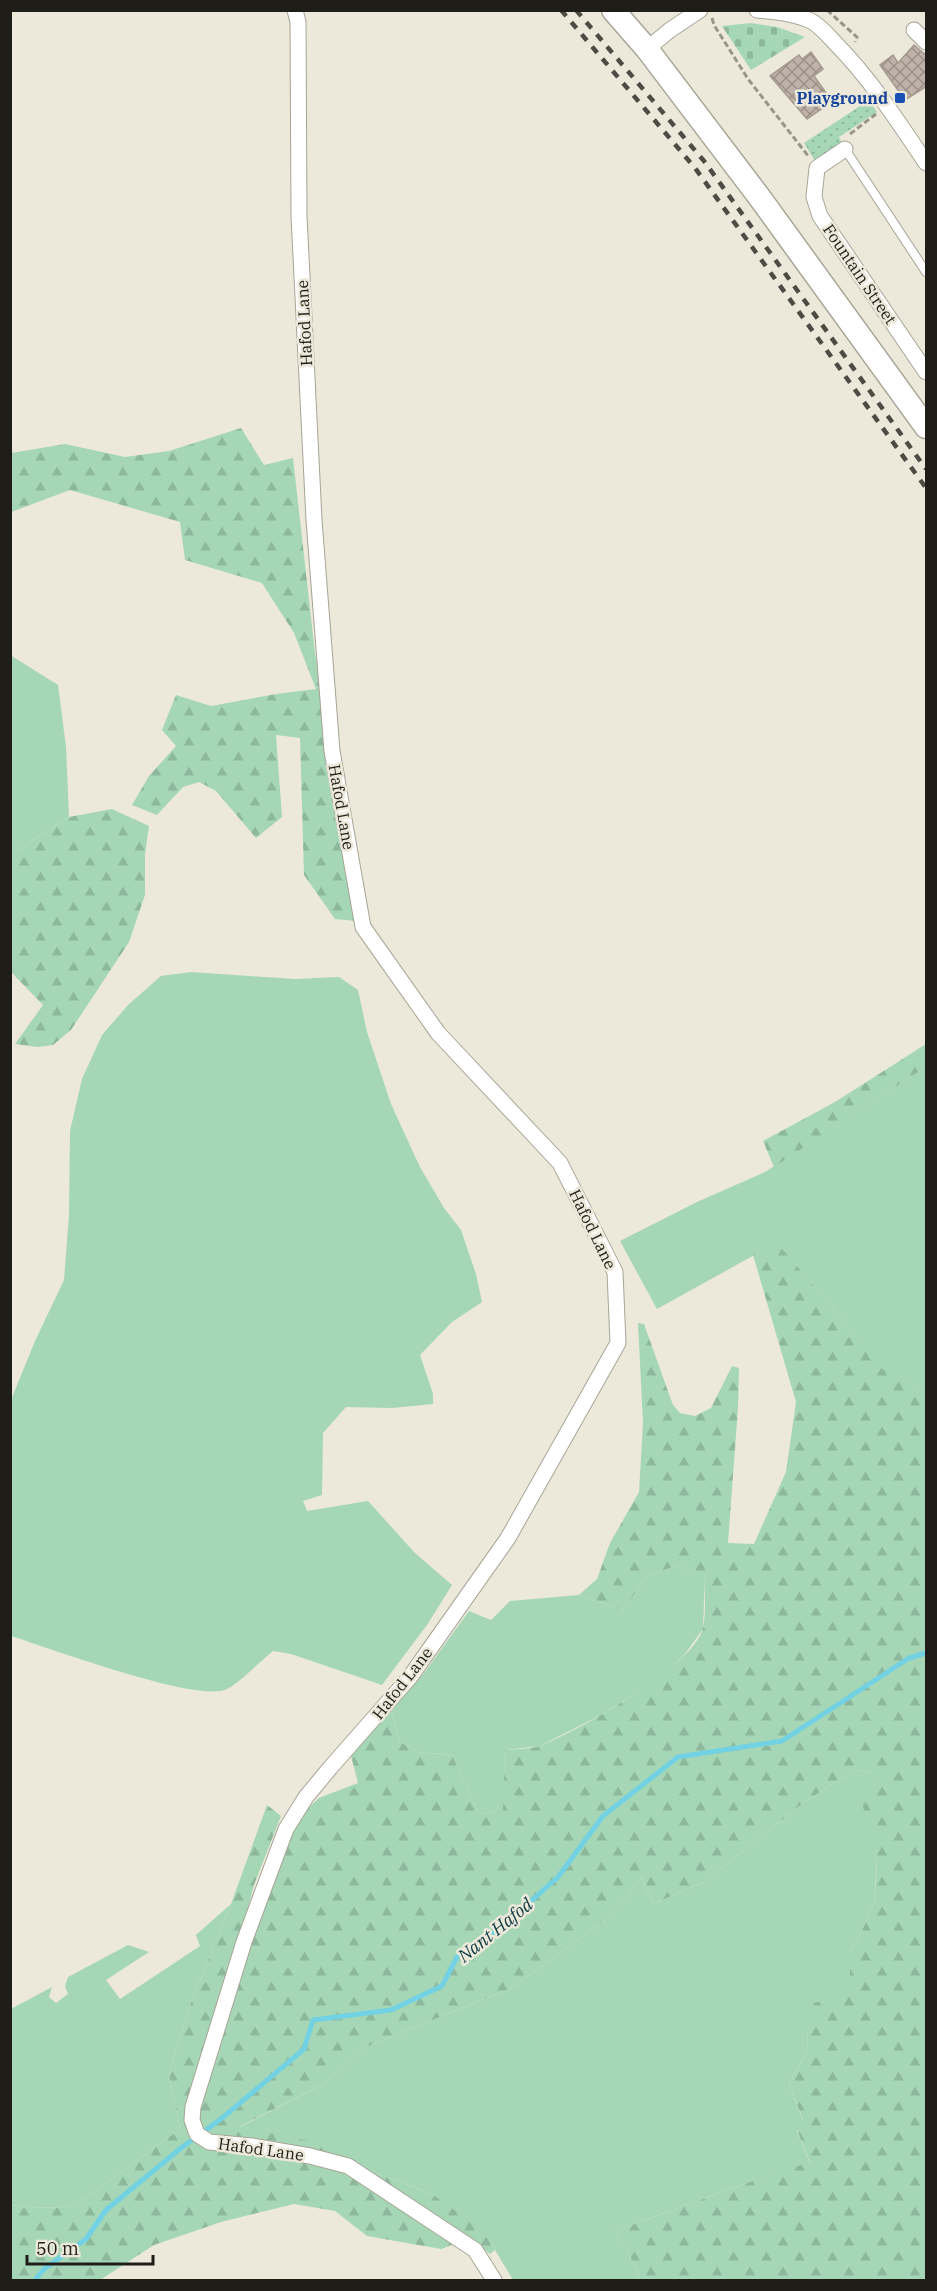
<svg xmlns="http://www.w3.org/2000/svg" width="937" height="2291" font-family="'IBM Plex Serif',serif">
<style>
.green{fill:#a5d7b6}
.forest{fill:url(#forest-firs)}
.cemetery{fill:url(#cemetery-stones)}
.park{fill:url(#park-dots)}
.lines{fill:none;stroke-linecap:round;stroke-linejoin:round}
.stream{stroke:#72d1e2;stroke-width:5}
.building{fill:url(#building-cross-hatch);stroke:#a69a90;stroke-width:1.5}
.service-casing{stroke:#a7a596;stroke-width:10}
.minor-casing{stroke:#a7a596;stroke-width:17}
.primary-casing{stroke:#a7a596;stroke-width:25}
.path{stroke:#98968b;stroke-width:3;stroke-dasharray:6 3;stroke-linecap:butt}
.service{stroke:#fff;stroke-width:8}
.minor{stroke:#fff;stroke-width:15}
.primary{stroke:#fff;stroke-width:22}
.rail{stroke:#4d4c44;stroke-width:4.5;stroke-dasharray:8 8;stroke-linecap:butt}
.transit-dot{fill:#1a4fb4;stroke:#ece9da;stroke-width:2}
.labels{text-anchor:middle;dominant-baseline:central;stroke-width:5;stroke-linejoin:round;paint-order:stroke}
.transit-label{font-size:16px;font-weight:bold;fill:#164399;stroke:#ece9da;text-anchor:end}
.street-label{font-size:16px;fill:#1e1d17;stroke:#ece9da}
.water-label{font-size:18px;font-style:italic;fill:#0d3b42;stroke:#ece9da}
</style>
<defs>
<pattern id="forest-firs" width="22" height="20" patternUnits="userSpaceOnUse" patternTransform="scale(1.5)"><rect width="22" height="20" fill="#a5d7b6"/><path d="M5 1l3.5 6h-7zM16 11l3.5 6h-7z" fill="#8eb89c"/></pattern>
<pattern id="cemetery-stones" width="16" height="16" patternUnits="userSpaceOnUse" patternTransform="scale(1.5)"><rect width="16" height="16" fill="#a5d7b6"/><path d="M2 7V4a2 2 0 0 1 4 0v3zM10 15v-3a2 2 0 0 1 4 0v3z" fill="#8eb89c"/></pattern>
<pattern id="park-dots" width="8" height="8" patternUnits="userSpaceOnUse" patternTransform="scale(1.5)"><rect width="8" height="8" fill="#a5d7b6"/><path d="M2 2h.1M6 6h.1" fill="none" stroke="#8eb89c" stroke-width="1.8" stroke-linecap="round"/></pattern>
<pattern id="building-cross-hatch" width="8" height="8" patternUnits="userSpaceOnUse" patternTransform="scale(1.5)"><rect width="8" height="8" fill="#bfb2a8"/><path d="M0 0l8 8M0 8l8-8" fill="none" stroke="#9b9088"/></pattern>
</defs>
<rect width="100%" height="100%" fill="#ece9da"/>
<g class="green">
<path d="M 10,655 L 58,685 L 66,747 L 69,817 L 11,854 Z"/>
<path d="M 191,972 L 295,979 L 339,977 L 358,990 L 367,1032 L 391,1104 L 420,1167 L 444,1208 L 461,1230 L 476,1274 L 482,1302 L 452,1322 L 420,1355 L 433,1394 L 433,1404 L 392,1408 L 346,1407 L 323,1433 L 322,1495 L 303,1501 L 307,1511 L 368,1501 L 415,1553 L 452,1585 L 427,1625 L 382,1685 L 291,1654 L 273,1651 C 260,1661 241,1682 227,1689 C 199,1704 47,1647 11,1636 L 11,1400 L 35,1341 L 64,1280 L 69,1215 L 70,1131 L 82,1079 L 102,1035 L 128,1005 L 161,976 Z"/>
<path d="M 926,1067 L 926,1393 L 881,1369 L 834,1309 L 776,1243 L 657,1309 L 620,1241 L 697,1202 L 765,1172 Z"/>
<path d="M 676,1566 L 705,1573 L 703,1629 L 685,1654 L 661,1678 L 601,1715 L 540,1746 L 505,1750 L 504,1810 L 479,1814 L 452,1755 L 418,1752 L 400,1742 L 391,1711 L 424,1673 L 469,1611 L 491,1620 L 510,1601 L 579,1595 L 623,1610 L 648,1575 Z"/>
<path d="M 855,1770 L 874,1773 L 875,1785 L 871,1830 L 877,1856 L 874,1904 L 859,1937 L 850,1952 L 850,1994 L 807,2030 L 808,2051 L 789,2083 L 803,2121 L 797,2131 L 810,2163 L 744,2184 L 615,2231 L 640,2274 L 636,2280 L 513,2280 L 489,2240 L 432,2194 L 365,2169 L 238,2128 L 325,2083 L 364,2048 L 511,1988 L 610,1917 L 642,1878 L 653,1904 L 704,1882 L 803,1803 Z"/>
<path d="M 231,1904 L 190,2005 L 169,2074 L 180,2129 L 73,2207 L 23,2208 L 11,2204 L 11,2009 L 52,1987 L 49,1997 L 56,2003 L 68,1994 L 65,1986 L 68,1977 L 128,1945 L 149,1952 L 106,1980 L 120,1999 L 200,1946 L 196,1935 Z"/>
</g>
<g class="forest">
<path d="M 241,428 L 264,465 L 293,458 L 315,653 L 357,921 L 335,919 L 304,875 L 300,738 L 276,735 L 282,817 L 256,838 L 216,791 L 199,782 L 183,787 L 157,815 L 132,805 L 149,776 L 176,746 L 162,730 L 176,695 L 211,706 L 276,694 L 316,689 L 294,633 L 262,583 L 185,560 L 180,522 L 70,490 L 11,512 L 11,453 L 65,444 L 125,457 L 169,451 Z"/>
<path d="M 112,809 L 149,826 L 145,854 L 145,895 L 129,942 L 71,1030 L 53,1045 L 38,1047 L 15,1044 L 43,1005 L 11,972 L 11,854 L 69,817 Z"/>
<path d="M 926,1044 L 926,1067 L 774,1167 L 763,1141 L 835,1102 Z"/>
<path d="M 776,1242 L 834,1309 L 881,1368 L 926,1393 L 926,2280 L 636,2280 L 640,2274 L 615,2231 L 744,2184 L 810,2162 L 797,2130 L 803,2120 L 789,2083 L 808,2051 L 807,2030 L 814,2003 L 850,1993 L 850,1952 L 859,1937 L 874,1904 L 876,1878 L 877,1856 L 861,1800 L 875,1785 L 873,1773 L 855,1770 L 803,1803 L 704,1882 L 653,1904 L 642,1878 L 610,1917 L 511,1988 L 364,2048 L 325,2083 L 239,2127 L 334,2146 L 365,2169 L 432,2194 L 475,2225 L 489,2240 L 495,2250 L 490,2254 L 471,2239 L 342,2160 L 216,2140 L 199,2131 L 196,2110 L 277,1861 L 302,1814 L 319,1798 L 358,1783 L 350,1752 L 391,1711 L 400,1742 L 418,1752 L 452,1755 L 479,1814 L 503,1810 L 505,1750 C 517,1749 531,1749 542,1745 C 578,1731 694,1666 703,1628 C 706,1614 705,1587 704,1573 L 676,1566 L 648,1575 L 623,1610 L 579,1595 L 597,1579 L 610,1543 L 639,1492 L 643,1423 L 638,1323 L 644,1324 L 673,1405 L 680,1413 L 695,1416 L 711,1408 L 732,1366 L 739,1368 L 738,1408 L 728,1543 L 754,1544 L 786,1472 L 796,1402 L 753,1255 Z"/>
<path d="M 267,1805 L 281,1816 L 254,1885 L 228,1983 L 194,2135 L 322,2163 L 348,2174 L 455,2244 L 441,2249 L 367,2236 L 335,2211 L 294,2204 L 221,2222 L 154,2245 L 100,2280 L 11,2280 L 10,2204 L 23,2208 L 73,2207 L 180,2129 L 169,2074 L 190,2005 L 231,1904 Z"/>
</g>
<path class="cemetery" d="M 751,23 L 777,27 L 805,37 L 751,70 L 722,26 Z"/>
<path class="park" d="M 869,100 L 877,112 L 839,137 L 842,143 L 815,161 L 804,143 Z"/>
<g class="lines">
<path class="stream" d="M 35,2280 L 44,2269 L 86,2239 L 106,2210 L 181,2148 L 221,2119 L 304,2049 L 313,2020 L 391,2010 L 442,1986 L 457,1957 L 502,1927 L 558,1877 L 603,1816 L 678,1757 L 782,1741 L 909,1658 L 926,1653"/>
</g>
<g class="building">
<path d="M 914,45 L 927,56 L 927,86 L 905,100 L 880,65 L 893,55 L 898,63 Z"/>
<path d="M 811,52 L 823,69 L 814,76 L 827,94 L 822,98 L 827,105 L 807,119 L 770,76 L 799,55 L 802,59 Z"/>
</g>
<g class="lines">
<g class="service-casing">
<path id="service" d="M 845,149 L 926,272"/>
</g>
<g class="minor-casing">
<g id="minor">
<path d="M 295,10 L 298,22 L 299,216 L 314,520 L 332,751 L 363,927 L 438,1033 L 560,1163 L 615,1272 L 618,1343 L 508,1538 L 410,1677 L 330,1768 L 306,1797 L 286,1829 L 244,1942 L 193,2107 L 192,2120 L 197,2134 L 209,2142 L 252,2146 L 310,2156 L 348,2166 L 475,2250 L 494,2280"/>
<path d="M 757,10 C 774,12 795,13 811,21 C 821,26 830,38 838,46 C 872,81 899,123 926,163"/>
<path d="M 914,30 L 926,42"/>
<path d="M 647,49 L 670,30 L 700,10"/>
<path d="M 845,149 L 817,168 L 814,197 L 820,216 L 926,372"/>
</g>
</g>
<g class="primary-casing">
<path id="primary" d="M 613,10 L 647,49 L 760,198 L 926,427"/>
</g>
<g class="path">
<path d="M 827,10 L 857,37 L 855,42"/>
<path d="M 712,18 L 714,25 L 748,79 L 809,157"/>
<path d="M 850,134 L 876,114"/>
</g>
<use href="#service" class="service"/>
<use href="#minor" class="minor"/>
<use href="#primary" class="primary"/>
<g class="rail">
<path d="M 561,10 L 695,168 L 926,488"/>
<path d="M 576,10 L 704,161 L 926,469"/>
</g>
</g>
<rect class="transit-dot" x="894" y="92" width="12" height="12" rx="3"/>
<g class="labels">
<g class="transit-label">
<text x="888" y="98">Playground</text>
</g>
<g class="street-label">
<text transform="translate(860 274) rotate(56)">Fountain Street</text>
<text transform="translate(304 323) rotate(-93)">Hafod Lane</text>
<text transform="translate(342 807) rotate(80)">Hafod Lane</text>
<text transform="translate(593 1229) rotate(64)">Hafod Lane</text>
<text transform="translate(402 1683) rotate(-52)">Hafod Lane</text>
<text transform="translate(261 2149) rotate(8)">Hafod Lane</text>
</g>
<g class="water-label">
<text transform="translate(495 1930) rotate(-39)">Nant Hafod</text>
</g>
</g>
<rect width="937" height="2291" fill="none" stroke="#1e1d17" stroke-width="24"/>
<path d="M27 2255v9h126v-9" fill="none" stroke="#1e1d17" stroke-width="3"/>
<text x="36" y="2255" font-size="18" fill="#1e1d17" stroke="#ece9da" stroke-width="4.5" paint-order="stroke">50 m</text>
</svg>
